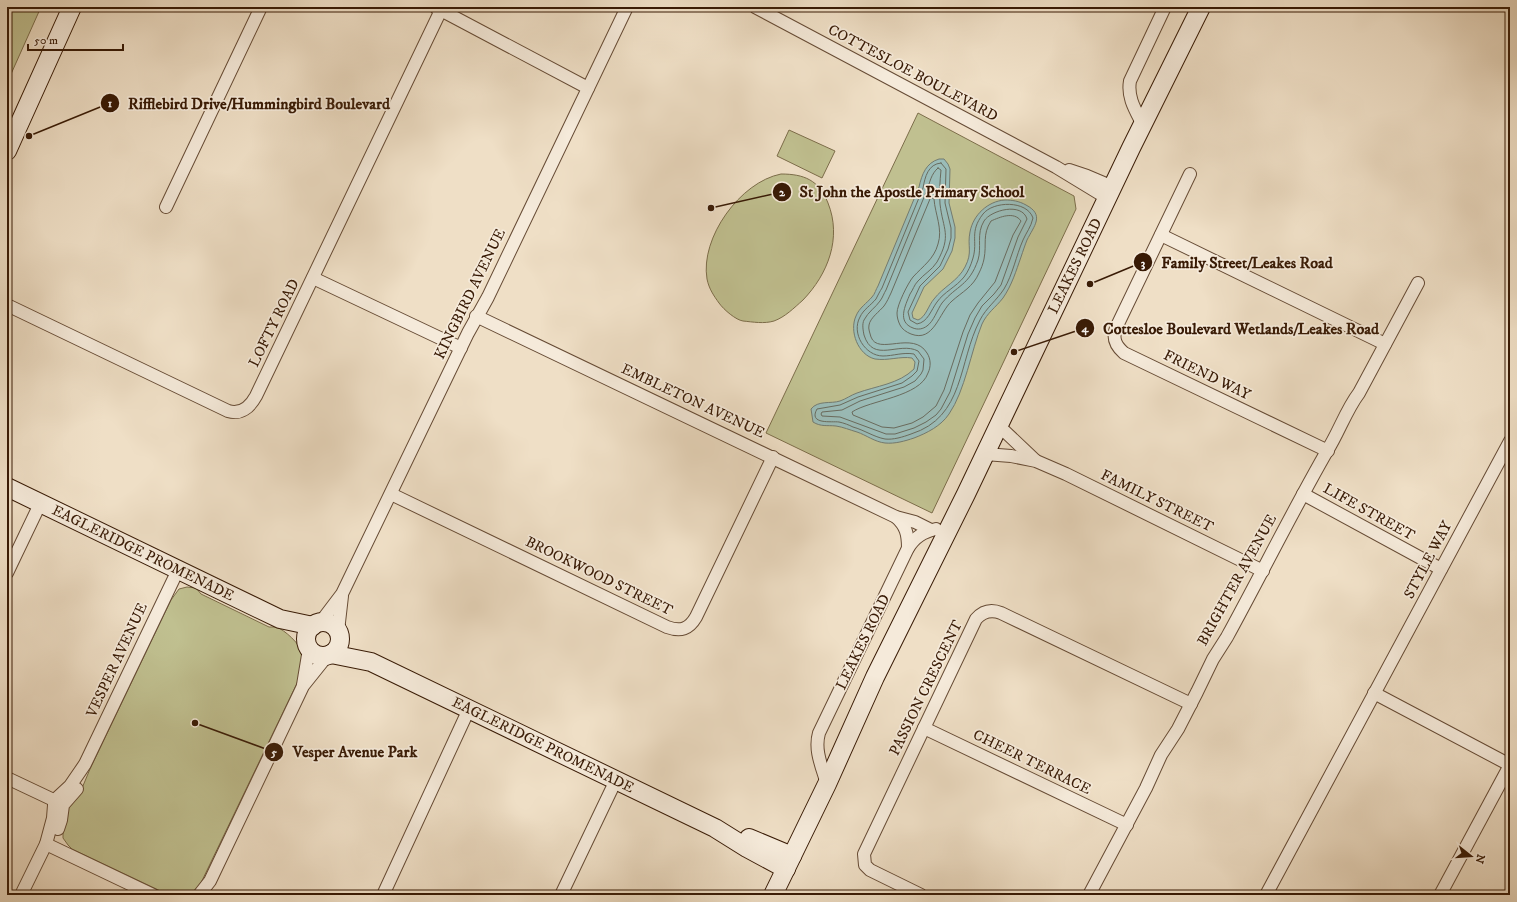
<svg xmlns="http://www.w3.org/2000/svg" width="1517" height="902" font-family="'IM FELL DW Pica',serif">
<style>
.green{fill:#c0c090;stroke:#7c6d4a}
.water{fill:#9abcb8;stroke:#737b70}
.lines{fill:none;stroke-linecap:round;stroke-linejoin:round}
.shore{stroke:#696b5e;stroke-width:1}
.street-casing{stroke:#664b35;stroke-width:14}
.secondary-casing{stroke:#381a05;stroke-width:20}
.street{stroke:#f5eada;stroke-width:12}
.secondary{stroke:#f5eada;stroke-width:18}
.labels{text-anchor:middle;dominant-baseline:central;stroke-width:3.5;stroke-linejoin:round;paint-order:stroke}
.street-label{font-size:15px;fill:#381a05;stroke:#f5eada}
.leader{fill:none;stroke:#381a05;stroke-width:1.5}
.callout-dot{fill:#381a05;stroke:#f5eada;stroke-width:1.5}
.mark-label{font-size:12px;text-anchor:middle;font-weight:bold;fill:#fff}
.callout-label{font-size:16px;text-anchor:middle;font-weight:bold;fill:#381a05;stroke:#f5eada;stroke-width:3.5;stroke-linejoin:round;paint-order:stroke}
</style>
<rect width="100%" height="100%" fill="#efdfc6"/>
<filter id="stains"><feTurbulence type="fractalNoise" baseFrequency=".005" numOctaves="4"/><feColorMatrix values="0 0 0 0 .2 0 0 0 0 .09 0 0 0 0 .02 0 0 0 .5 -.17"/></filter>
<radialGradient id="worn" r=".72"><stop offset=".6" stop-color="#630" stop-opacity="0"/><stop offset="1" stop-color="#630" stop-opacity=".3"/></radialGradient>
<g class="green">
<path d="M 7,7 L 41,7 L 7,83 Z"/>
<path d="M 918,113 L 1074,196 L 1076,209 L 932,513 L 766,433 Z"/>
<path d="M 789,130 L 835,151 L 822,178 L 777,156 Z"/>
<path d="M 781,174 C 804,174 819,180 828,203 C 842,238 828,274 803,300 C 794,308 785,317 774,321 C 764,324 753,322 743,321 C 736,320 724,310 719,303 C 714,296 709,289 707,279 C 700,238 740,182 781,174 Z"/>
<path d="M 187,587 L 196,588 L 201,594 L 269,627 C 272,627 274,627 276,627 C 284,629 301,645 303,654 C 304,661 301,670 300,677 L 198,889 L 193,895 L 169,895 L 72,849 L 68,845 L 63,838 L 63,832 L 66,809 L 80,793 L 90,769 L 171,600 L 179,589 Z"/>
</g>
<path class="water" d="M 939,159 L 944,159 L 948,164 L 950,169 L 949,203 L 955,227 L 955,238 L 952,251 L 943,269 L 924,287 L 912,313 L 913,318 L 918,320 C 926,317 928,306 934,299 C 943,287 958,281 965,267 C 973,252 967,246 970,232 C 973,215 988,201 1005,200 C 1012,200 1019,201 1026,205 C 1045,215 1034,226 1027,240 C 1025,245 1023,251 1021,257 C 1016,271 1012,285 1003,298 C 996,307 987,313 982,324 C 971,351 965,391 949,414 C 941,426 927,433 914,438 C 905,441 895,444 885,443 C 875,442 866,435 857,432 C 850,430 843,427 836,426 C 827,425 821,427 813,422 L 811,409 C 818,400 831,404 840,401 C 846,399 851,395 857,393 C 876,386 899,384 914,369 L 915,362 L 912,358 C 900,356 888,361 875,359 C 858,355 849,331 856,316 C 859,308 867,303 872,297 C 875,294 876,289 878,286 L 919,187 C 922,174 926,163 939,159 Z"/>
<g class="lines">
<g class="shore">
<path d="M 941,163 L 946,169 L 945,203 L 951,228 L 951,238 L 948,249 L 940,266 L 920,286 L 908,312 L 910,320 L 917,324 C 928,322 931,310 937,302 C 944,292 956,287 964,277 C 968,272 971,265 973,258 C 978,241 969,232 983,214 C 993,201 1027,200 1033,218 C 1031,227 1026,233 1023,240 C 1016,256 1013,274 1004,289 C 997,300 986,308 980,320 C 958,362 965,417 911,434 C 903,437 893,440 885,439 C 874,437 864,430 853,427 C 849,425 844,423 839,422 C 832,421 808,425 817,409 L 840,405 L 858,397 L 902,383 L 912,376 L 917,371 L 919,361 L 914,354 C 903,352 893,356 883,356 C 865,356 851,333 860,317 C 863,310 871,305 876,299 C 878,295 880,291 882,288 L 923,188 C 925,177 928,164 941,163 Z"/>
<path d="M 938,168 L 941,170 C 940,181 939,192 940,204 C 943,230 952,235 937,262 C 932,270 924,274 918,281 C 914,285 913,290 910,294 C 905,306 897,322 913,328 C 918,330 923,329 927,326 C 934,321 937,310 942,303 C 957,285 969,286 978,260 C 982,247 976,234 984,221 C 991,210 1022,202 1027,219 L 1018,237 L 1001,285 L 994,294 L 982,306 L 975,318 L 968,334 L 950,392 L 941,409 L 936,415 L 926,422 L 914,428 L 895,434 L 886,434 L 840,417 L 822,416 L 821,414 L 822,412 L 842,410 L 860,401 L 904,387 L 915,381 L 921,374 L 923,370 L 924,359 L 918,351 C 899,341 873,364 864,335 C 863,330 862,324 864,320 C 868,312 876,307 880,301 C 883,297 884,293 886,290 L 927,190 C 930,182 931,174 938,168 Z"/>
<path d="M 932,198 L 934,199 C 935,214 943,229 938,244 C 934,259 923,266 913,277 C 908,283 897,305 897,313 C 897,317 898,321 900,325 C 902,329 906,332 911,334 C 934,343 939,312 952,301 C 962,292 973,287 979,273 C 981,269 983,264 984,259 C 987,244 982,235 991,221 C 1000,217 1014,211 1021,221 L 1013,235 L 995,282 L 978,303 L 970,315 L 963,332 L 944,390 L 936,406 L 923,417 L 912,423 L 894,428 L 882,427 L 853,415 L 852,412 C 870,400 920,397 928,373 C 931,367 931,359 927,353 C 913,330 878,356 871,337 C 870,333 868,329 869,325 C 870,318 880,311 884,306 C 887,302 889,297 891,293 L 930,199 Z"/>
</g>
<g class="street-casing">
<g id="street">
<path d="M 435,7 L 588,88"/>
<path d="M 755,7 L 1056,167 L 1107,198"/>
<path d="M 1143,125 C 1136,111 1127,98 1130,81 L 1165,7"/>
<path d="M 1069,170 L 1087,176 L 1113,187"/>
<path d="M 1190,174 L 1116,328 C 1112,339 1116,346 1124,353 L 1328,451"/>
<path d="M 166,207 L 261,7"/>
<path d="M 1161,235 L 1385,344"/>
<path d="M 313,278 L 461,348"/>
<path d="M 7,305 L 228,411 C 241,415 250,407 256,396 L 441,10"/>
<path d="M 476,316 L 896,517 L 915,522 L 931,530"/>
<path d="M 998,425 L 1035,460"/>
<path d="M 985,454 L 1011,456 L 1036,461 L 1066,474 L 1263,571"/>
<path d="M 391,494 L 667,627 C 681,632 689,629 696,617 L 773,457"/>
<path d="M 1303,494 L 1441,569"/>
<path d="M 896,517 C 906,526 908,534 908,548"/>
<path d="M 7,573 L 40,504"/>
<path d="M 320,623 L 342,594 L 468,333 L 488,297 L 627,7"/>
<path d="M 338,631 L 342,596"/>
<path d="M 303,685 L 309,649"/>
<path d="M 1374,693 L 1510,765"/>
<path d="M 924,728 L 1127,825"/>
<path d="M 7,778 L 62,804"/>
<path d="M 827,784 C 822,767 814,750 819,733 L 908,548 C 915,537 923,532 936,529"/>
<path d="M 58,829 L 61,820 L 63,805 L 77,789"/>
<path d="M 46,844 L 153,895"/>
<path d="M 21,895 L 46,844 L 53,818 L 54,805 L 56,799 L 70,786 L 85,764 L 178,570"/>
<path d="M 199,895 L 210,881 L 303,686 L 327,656"/>
<path d="M 383,895 L 469,709"/>
<path d="M 561,895 L 616,780"/>
<path d="M 921,895 L 870,870 L 865,865 L 864,854 L 976,619 C 983,611 991,609 1001,613 L 1191,704"/>
<path d="M 1089,895 L 1146,788 L 1161,755 L 1178,729 L 1197,692 L 1213,659 L 1227,637 C 1261,575 1292,512 1327,451 C 1339,432 1346,410 1359,393 L 1418,283"/>
<path d="M 1266,895 L 1510,441"/>
<path d="M 1440,895 L 1510,765"/>
</g>
</g>
<g class="secondary-casing">
<g id="secondary">
<path d="M 7,151 L 72,7"/>
<path d="M 7,487 L 280,619 L 313,626"/>
<circle cx="323" cy="639" r="17"/>
<path d="M 331,654 L 371,662 L 715,828 L 747,848 L 786,869"/>
<path d="M 749,838 L 792,856"/>
<path d="M 773,895 L 827,784 L 875,677 L 966,494 L 1131,148 L 1201,7"/>
</g>
</g>
<use href="#street" class="street"/>
<use href="#secondary" class="secondary"/>
</g>
<g class="labels">
<g class="street-label">
<text transform="translate(913 73) rotate(28)">COTTESLOE BOULEVARD</text>
<text transform="translate(1075 266) rotate(-64)">LEAKES ROAD</text>
<text transform="translate(470 294) rotate(-64)">KINGBIRD AVENUE</text>
<text transform="translate(274 323) rotate(-64)">LOFTY ROAD</text>
<text transform="translate(1207 375) rotate(26)">FRIEND WAY</text>
<text transform="translate(693 401) rotate(25)">EMBLETON AVENUE</text>
<text transform="translate(1157 501) rotate(26)">FAMILY STREET</text>
<text transform="translate(1369 512) rotate(29)">LIFE STREET</text>
<text transform="translate(143 553) rotate(26)">EAGLERIDGE PROMENADE</text>
<text transform="translate(1428 560) rotate(-62)">STYLE WAY</text>
<text transform="translate(599 576) rotate(26)">BROOKWOOD STREET</text>
<text transform="translate(1237 580) rotate(-61)">BRIGHTER AVENUE</text>
<text transform="translate(863 642) rotate(-64)">LEAKES ROAD</text>
<text transform="translate(117 660) rotate(-65)">VESPER AVENUE</text>
<text transform="translate(926 688) rotate(-64)">PASSION CRESCENT</text>
<text transform="translate(543 745) rotate(26)">EAGLERIDGE PROMENADE</text>
<text transform="translate(1032 762) rotate(26)">CHEER TERRACE</text>
</g>
</g>
<path class="leader" d="M29 136L110 103M711 208L782 192M1090 284L1143 262M1014 352L1085 328M195 723L274 752"/>
<g class="callout-dot">
<circle cx="29" cy="136" r="4"/>
<circle cx="711" cy="208" r="4"/>
<circle cx="1090" cy="284" r="4"/>
<circle cx="1014" cy="352" r="4"/>
<circle cx="195" cy="723" r="4"/>
<circle cx="110" cy="103" r="10"/>
<circle cx="782" cy="192" r="10"/>
<circle cx="1143" cy="262" r="10"/>
<circle cx="1085" cy="328" r="10"/>
<circle cx="274" cy="752" r="10"/>
</g>
<g class="mark-label">
<text x="110" y="107">1</text>
<text x="782" y="196">2</text>
<text x="1143" y="267">3</text>
<text x="1085" y="332">4</text>
<text x="274" y="756">5</text>
</g>
<g class="callout-label">
<text x="259" y="109">Rifflebird Drive/Hummingbird Boulevard</text>
<text x="912" y="197">St John the Apostle Primary School</text>
<text x="1247" y="268">Family Street/Leakes Road</text>
<text x="1241" y="334">Cottesloe Boulevard Wetlands/Leakes Road</text>
<text x="355" y="757">Vesper Avenue Park</text>
</g>
<rect width="1517" height="902" fill="none" stroke="#efdfc6" stroke-width="24"/>
<rect x="8" y="8" width="1501" height="886" fill="none" stroke="#381a05" stroke-width="2"/>
<rect x="12" y="12" width="1493" height="878" fill="none" stroke="#381a05"/>
<g transform="translate(1471 856) rotate(107)" stroke="#f5eada" stroke-width="3" paint-order="stroke">
<path d="M0-3L7 15L0 10L-7 15Z" fill="#381a05"/>
<text y="-6" font-size="11" font-weight="bold" text-anchor="middle" fill="#381a05">N</text>
</g>
<path d="M28 44v6h95v-6" fill="none" stroke="#381a05" stroke-width="2"/>
<text x="34" y="44" font-size="12" fill="#381a05" stroke="#f5eada" stroke-width="3" paint-order="stroke">50 m</text>
<rect width="100%" height="100%" filter="url(#stains)"/>
<rect width="100%" height="100%" fill="url(#worn)"/>
</svg>
